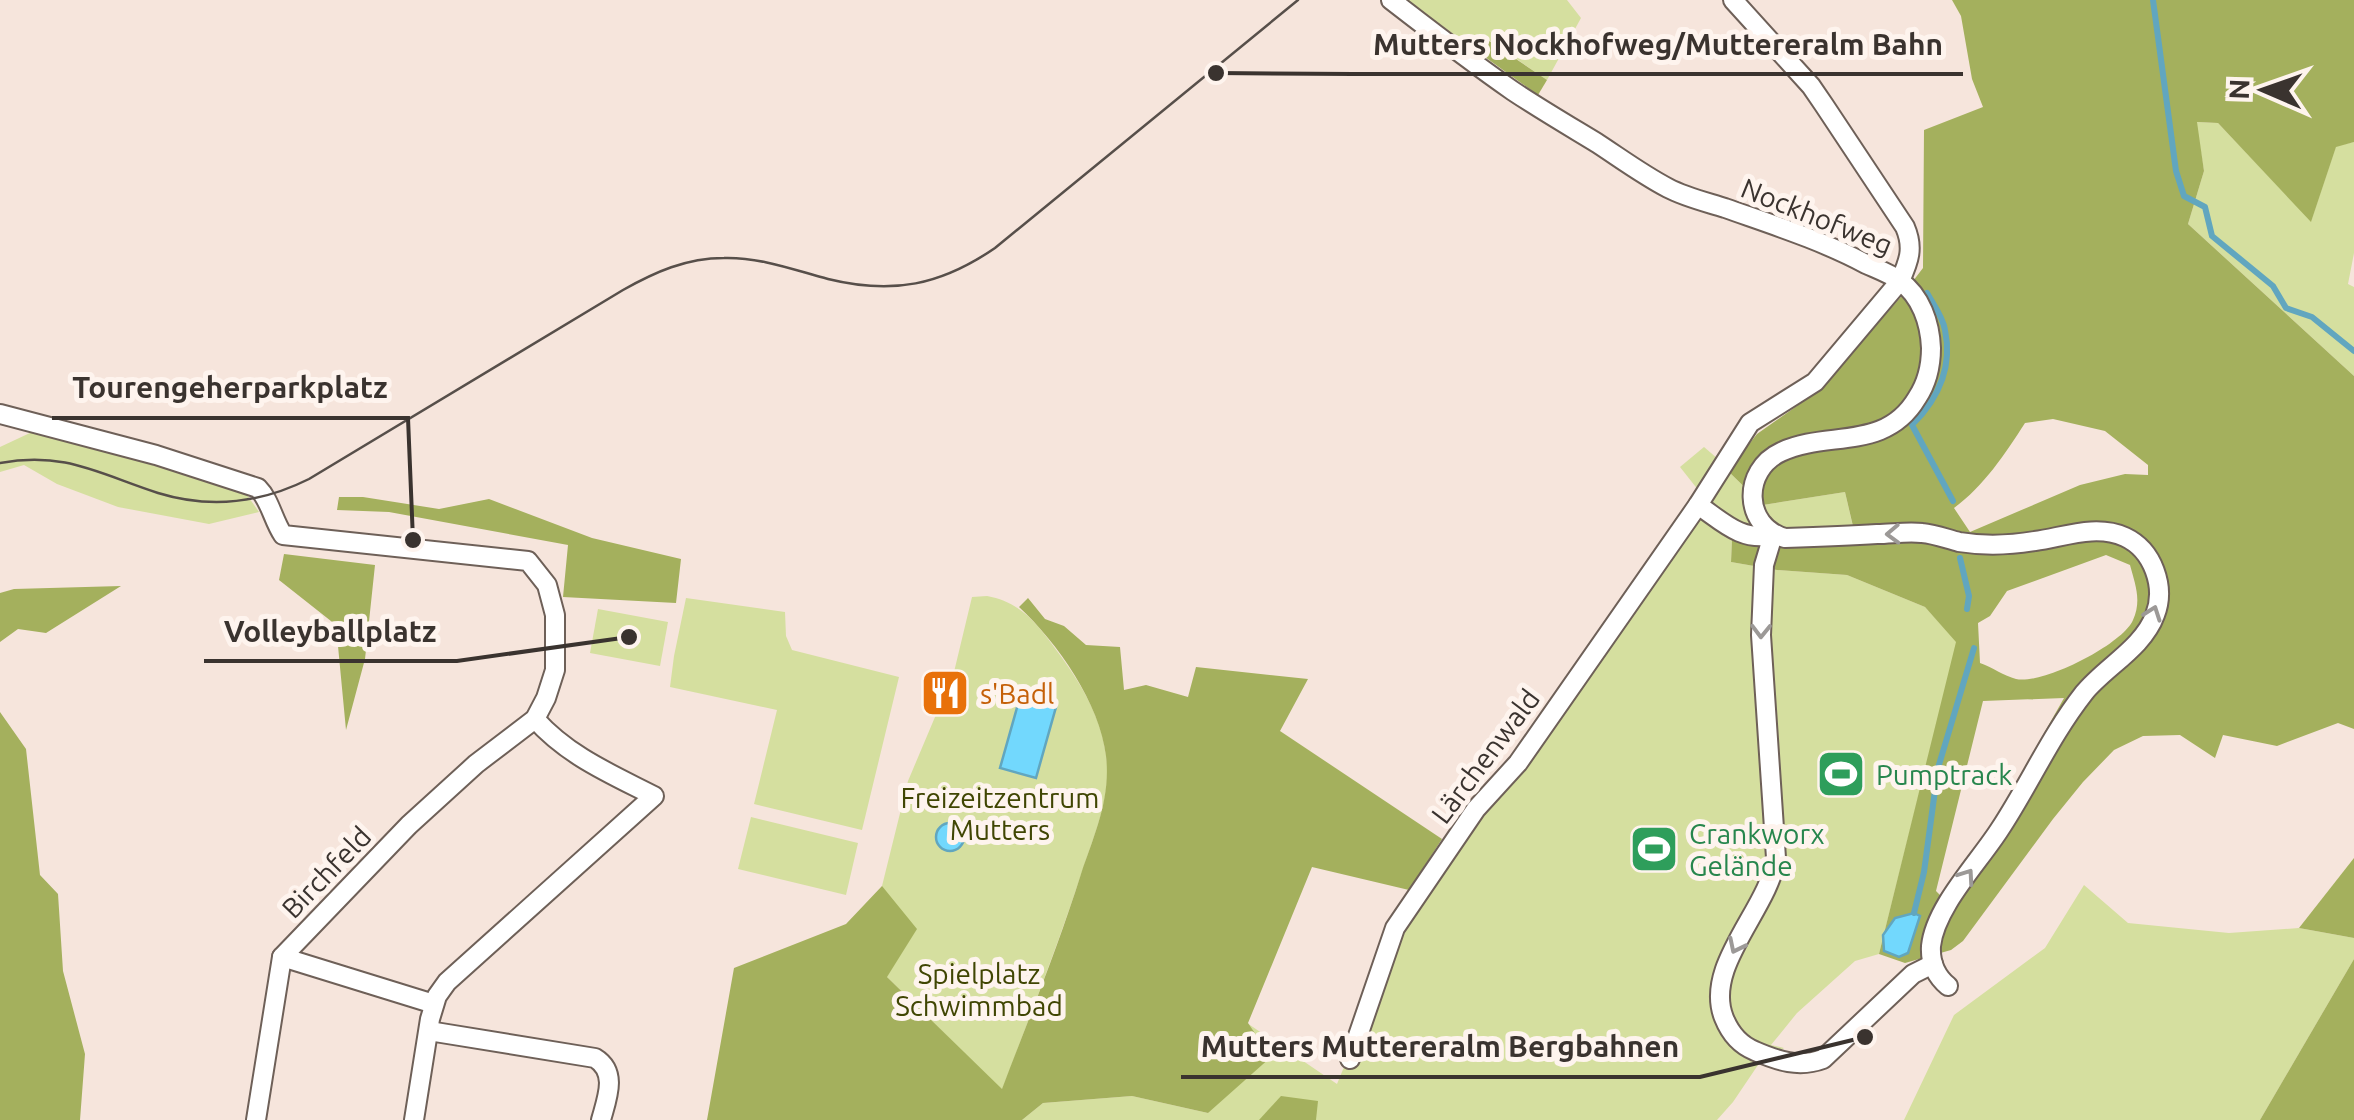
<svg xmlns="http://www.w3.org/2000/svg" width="2354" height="1120" font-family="Ubuntu,sans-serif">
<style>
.green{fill:#d5df9f}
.forest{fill:#a4b05d;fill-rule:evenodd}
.water{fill:#72d8fd;stroke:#61a6bf;stroke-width:2.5}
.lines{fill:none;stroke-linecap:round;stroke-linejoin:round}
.stream{stroke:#61a6bf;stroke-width:6}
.street-casing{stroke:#6e6058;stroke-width:22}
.street{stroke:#fff;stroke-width:18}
.tram{stroke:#574f4a;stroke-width:2.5}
.oneway{stroke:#9c9997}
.labels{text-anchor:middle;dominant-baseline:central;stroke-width:10;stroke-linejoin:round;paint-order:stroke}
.street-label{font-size:28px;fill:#3a332f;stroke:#fef4ee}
.food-label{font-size:28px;fill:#c56008;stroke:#fef4ee;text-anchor:start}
.leisure-label{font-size:28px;fill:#27864d;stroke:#fef4ee;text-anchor:start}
.park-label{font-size:28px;fill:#404603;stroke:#fef4ee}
.leader{fill:none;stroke:#3a332f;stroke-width:4}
.callout-dot{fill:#3a332f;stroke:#fef4ee;stroke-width:4}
.callout-label{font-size:30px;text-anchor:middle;font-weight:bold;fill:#3a332f;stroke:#fef4ee;stroke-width:10;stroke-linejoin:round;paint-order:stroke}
</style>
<rect width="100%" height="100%" fill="#f6e5dc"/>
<g class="green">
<path d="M 1407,0 L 1567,0 L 1581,18 L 1547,80 L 1480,34 L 1464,42 Z"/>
<path d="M 2196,122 L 2218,123 L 2311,221 L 2336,146 L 2354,142 L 2354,253 L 2348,284 L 2354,287 L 2354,376 L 2188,224 L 2204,171 Z"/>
<path d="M 32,432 L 242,488 L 259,512 L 209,524 L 118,507 L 57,484 L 24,465 L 0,472 L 0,447 Z"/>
<path d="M 1704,447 L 1718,459 L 1699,491 L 1680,467 Z"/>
<path d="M 1728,471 L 1763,505 L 1845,492 L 1856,540 L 1785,545 L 1732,540 L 1731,562 L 1777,570 L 1847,575 L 1925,607 L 1957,642 L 1879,954 L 1855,961 L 1797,1013 L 1771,1045 L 1784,1048 L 1758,1065 L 1733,1102 L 1717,1120 L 1022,1120 L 1043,1103 L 1132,1096 L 1208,1113 L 1247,1023 L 1337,1084 L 1401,929 L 1443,856 Z"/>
<path d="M 987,596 C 1021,602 1038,625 1057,651 C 1080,682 1101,716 1106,755 C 1112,794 1096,830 1084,866 C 1059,942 1030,1016 1002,1090 L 887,977 L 882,886 L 908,781 L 954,672 L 972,597 Z"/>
<path d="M 686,598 L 785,612 L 786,636 L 792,650 L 899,677 L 862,830 L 754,804 L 777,710 L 670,687 L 674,656 Z"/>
<path d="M 598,609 L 668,622 L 660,666 L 590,653 Z"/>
<path d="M 751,817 L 858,843 L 846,895 L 738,869 Z"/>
<path d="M 2084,885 L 2128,923 L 2229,933 L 2299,928 L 2354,938 L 2354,959 L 2260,1120 L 1904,1120 L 1954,1015 L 2045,948 Z"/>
</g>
<g class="forest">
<path d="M 1952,0 L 2354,0 L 2354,142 L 2336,147 L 2311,222 L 2218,123 L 2197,122 L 2204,171 L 2188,224 L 2354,376 L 2354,729 L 2338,723 L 2277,746 L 2223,735 L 2215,758 L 2180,735 L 2143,736 L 2114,750 L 2083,782 L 2053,819 L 1963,941 L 1951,950 L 1905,963 L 1879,954 L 1956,642 L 1925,607 L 1847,575 L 1777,570 L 1731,562 L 1732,540 L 1785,545 L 1856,539 L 1845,492 L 1763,505 L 1728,471 L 1757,434 L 1818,391 L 1900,298 L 1923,268 L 1924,130 L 1983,107 L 1972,79 L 1961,16 ZM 2053,419 L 2105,431 L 2148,465 L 2148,475 L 2125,474 L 2080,485 L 1970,532 L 1954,508 C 1984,486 2005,454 2025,423 ZM 2106,555 L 2130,565 C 2135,584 2142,600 2133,620 C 2123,644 2043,685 2016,679 C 2004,676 1992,667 1980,663 L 1978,623 L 1990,616 L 2007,591 ZM 2064,698 L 1988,832 L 1941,896 L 1936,891 L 1983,701 Z"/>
<path d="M 1479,34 L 1547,80 L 1538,95 L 1464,42 Z"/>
<path d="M 339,497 L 363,497 L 439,509 L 489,499 L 592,538 L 681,559 L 676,603 L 563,597 L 568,545 L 389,512 L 337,510 Z"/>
<path d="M 284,554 L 375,565 L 365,659 L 346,730 L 336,625 L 279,580 Z"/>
<path d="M 121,586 L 46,633 L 18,629 L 0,642 L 0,593 L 14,589 Z"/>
<path d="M 1028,598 L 1045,619 L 1064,626 L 1086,645 L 1120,647 L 1124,690 L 1146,685 L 1188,697 L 1196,667 L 1308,679 L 1280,731 L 1442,839 L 1409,890 L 1312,867 L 1248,1023 L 1271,1057 L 1208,1113 L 1132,1096 L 1043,1103 L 1022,1120 L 707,1120 L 734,968 L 846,924 L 882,886 L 917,929 L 887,977 L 1002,1089 C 1029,1018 1058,947 1081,874 C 1094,835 1111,799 1106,756 C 1100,704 1058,643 1019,607 Z"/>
<path d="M 0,712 L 26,749 L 40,875 L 58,894 L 63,971 L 85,1054 L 80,1120 L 0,1120 Z"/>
<path d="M 2354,858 L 2354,938 L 2299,928 Z"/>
<path d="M 2354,959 L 2354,1120 L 2260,1120 Z"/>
<path d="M 1281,1096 L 1318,1101 L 1316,1120 L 1259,1120 Z"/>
</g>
<g class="water">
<path d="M 1020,697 L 1056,707 L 1036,778 L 1000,768 Z"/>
<circle cx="950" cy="837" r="14"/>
<path d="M 1914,913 L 1920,916 L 1908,953 L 1899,957 L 1884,951 L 1883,935 L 1895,918 Z"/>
</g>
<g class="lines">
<g class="stream">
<path d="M 2153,0 L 2176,171 L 2184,196 L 2205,207 L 2212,236 L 2273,286 L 2286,308 L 2312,317 L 2354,351"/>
<path d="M 1927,293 C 1933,304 1943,317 1945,330 C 1953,368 1938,399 1912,425 L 1953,501"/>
<path d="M 1960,558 L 1969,596 L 1967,609"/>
<path d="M 1914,913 L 1924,872 L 1938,768 L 1974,648"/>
</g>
<g class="street-casing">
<g id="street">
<path d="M 1391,0 C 1431,31 1471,62 1513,91 C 1540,109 1569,126 1597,143 C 1620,158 1643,175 1668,188 C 1685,197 1706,202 1725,208 C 1773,225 1821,240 1866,264 C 1877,269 1891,274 1900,281 C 1921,296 1930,323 1931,348 C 1931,366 1927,383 1917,398 C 1885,452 1827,430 1781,452 C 1742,470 1743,526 1785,538 C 1816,537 1846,536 1877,534 C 1891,534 1908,531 1922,533 C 1935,534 1947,539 1959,542 C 1984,546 2011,545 2035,541 C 2064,537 2096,524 2125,537 C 2153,550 2166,587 2155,615 C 2143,648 2105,667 2084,693 C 2051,735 2029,785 2000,829 C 1979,862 1935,907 1931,946 C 1930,963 1936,976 1948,986"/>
<path d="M 0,414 L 156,455 L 258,488 C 270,500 273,520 283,535 L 528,561 L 547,585 L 555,615 L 555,670 L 546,698 L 535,719 L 476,764 L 409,825 L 282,957 L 256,1120"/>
<path d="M 1698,505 C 1722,521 1741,542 1773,535"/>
<path d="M 1773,535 L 1764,565 L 1761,635 L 1776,858 C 1769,909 1703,966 1724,1018 C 1730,1033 1740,1045 1755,1051 C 1778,1061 1799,1068 1823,1059 L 1913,974 L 1933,964"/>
<path d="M 282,957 L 434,1004"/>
<path d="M 429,1031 L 595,1058 C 618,1072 607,1098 601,1120"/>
<path d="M 1350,1059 L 1395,928 L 1476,809 L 1518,763 L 1698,505 L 1750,423 L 1815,382 L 1900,281 C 1909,261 1914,248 1905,227 L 1824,105 L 1811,86 L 1733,0"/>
<path d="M 414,1120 L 430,1019 L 437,996 L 447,982 L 654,796 C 611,774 568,756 535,719"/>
</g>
</g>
<use href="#street" class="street"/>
<path class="tram" d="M 0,463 C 65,451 99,474 158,493 C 210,509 261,503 309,479 L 623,290 C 655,272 686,258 724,258 C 760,257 794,270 828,279 C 893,295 941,285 995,248 L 1298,0"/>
</g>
<defs><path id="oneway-chevron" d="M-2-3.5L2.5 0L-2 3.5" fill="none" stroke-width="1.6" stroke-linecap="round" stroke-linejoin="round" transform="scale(2.5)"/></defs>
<g class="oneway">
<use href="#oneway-chevron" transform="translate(1893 534) rotate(178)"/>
<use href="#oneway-chevron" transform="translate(2153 613) rotate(-70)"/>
<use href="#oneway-chevron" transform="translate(1761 631) rotate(91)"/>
<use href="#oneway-chevron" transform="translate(1967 876) rotate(-55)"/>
<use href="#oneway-chevron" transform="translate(1736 946) rotate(116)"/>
</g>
<defs>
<g id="restaurant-square" transform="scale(2.5)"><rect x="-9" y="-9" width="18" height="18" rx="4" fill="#e8710a" stroke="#fef4ee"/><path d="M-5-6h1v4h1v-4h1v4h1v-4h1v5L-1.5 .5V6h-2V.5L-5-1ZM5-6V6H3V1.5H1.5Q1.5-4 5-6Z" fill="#fff"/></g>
<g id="stadium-square" transform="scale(2.5)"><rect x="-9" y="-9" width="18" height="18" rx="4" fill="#2e9e5b" stroke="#fef4ee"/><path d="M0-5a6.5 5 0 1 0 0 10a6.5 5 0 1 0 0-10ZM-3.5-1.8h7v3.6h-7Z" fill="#fff"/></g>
</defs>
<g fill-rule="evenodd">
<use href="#restaurant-square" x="945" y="693"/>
<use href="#stadium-square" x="1841" y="774"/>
<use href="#stadium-square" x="1654" y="849"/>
</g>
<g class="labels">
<g class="street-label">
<text transform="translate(1817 216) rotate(22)">Nockhofweg</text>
<text transform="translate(1485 756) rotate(-53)">Lärchenwald</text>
<text transform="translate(326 872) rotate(-46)">Birchfeld</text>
</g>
<g class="food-label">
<text x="980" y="693">s'Badl</text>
</g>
<g class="leisure-label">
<text x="1876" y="774">Pumptrack</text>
<text x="1689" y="833">Crankworx<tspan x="1689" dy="32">Gelände</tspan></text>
</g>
<g class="park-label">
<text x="1000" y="797">Freizeitzentrum<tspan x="1000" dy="32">Mutters</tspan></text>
<text x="979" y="973">Spielplatz<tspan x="979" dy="32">Schwimmbad</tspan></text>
</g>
</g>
<path class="leader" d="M1216 73L1353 74H1963M413 540L408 418H52M629 637L457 661H204M1865 1037L1700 1077H1181"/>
<g class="callout-dot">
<circle cx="1216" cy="73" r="10"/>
<circle cx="413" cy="540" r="10"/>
<circle cx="629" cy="637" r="10"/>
<circle cx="1865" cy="1037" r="10"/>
</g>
<g class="callout-label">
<text x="1658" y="55">Mutters Nockhofweg/Muttereralm Bahn</text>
<text x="230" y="398">Tourengeherparkplatz</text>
<text x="330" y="642">Volleyballplatz</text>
<text x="1440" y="1057">Mutters Muttereralm Bergbahnen</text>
</g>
<g transform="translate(2264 90) rotate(272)" stroke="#fef4ee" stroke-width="8" paint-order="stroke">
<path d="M0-8L18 38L0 25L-18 38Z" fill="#3a332f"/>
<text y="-15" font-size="28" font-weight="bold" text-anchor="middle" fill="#3a332f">N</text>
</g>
</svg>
